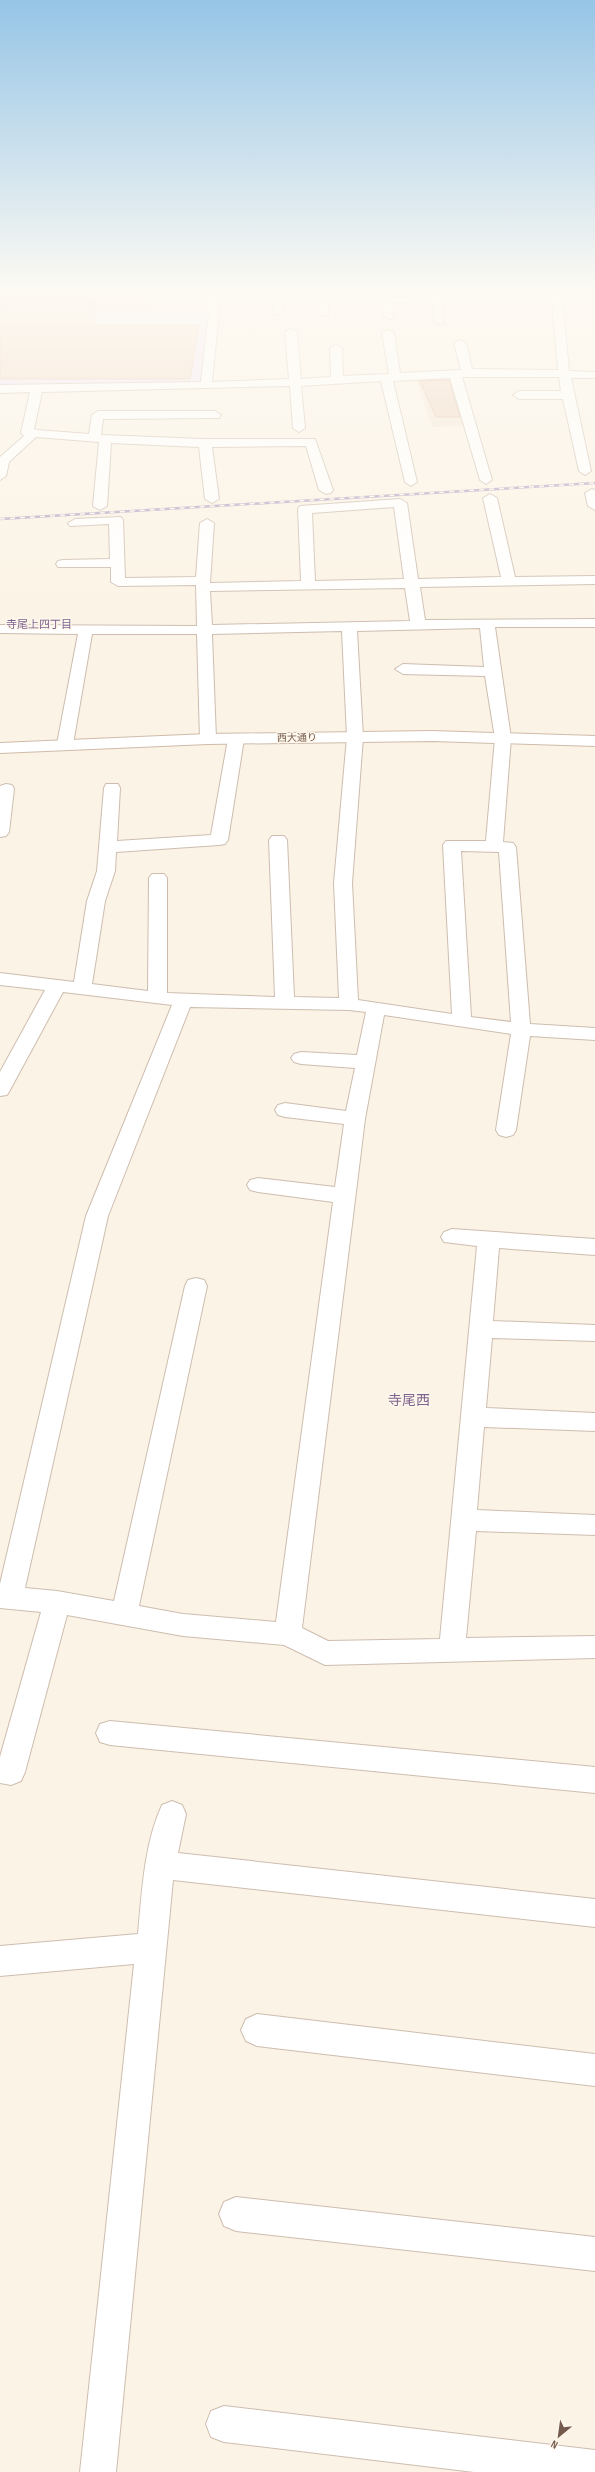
<svg xmlns="http://www.w3.org/2000/svg" width="595" height="2472" font-family="'Sofia Sans Condensed','Noto Sans JP',sans-serif">
<style>
.residential{fill:#f2e5d4}
.commercial{fill:#fbe4da}
.education{fill:#f0e2f7}
.building{fill:#efd2be;stroke:#e1b9a0}
.lines{fill:none;stroke-linecap:round;stroke-linejoin:round}
.street-casing{stroke:#cebdaf;stroke-width:2}
.secondary-casing{stroke:#cfbbaa;stroke-width:2}
.street{fill:#fff;fill-rule:evenodd}
.secondary{fill:#fff;fill-rule:evenodd}
.rail-casing{stroke:#b5a4c4;stroke-width:2.5}
.rail{stroke:#fef7eb;stroke-width:1.5;stroke-dasharray:5;stroke-linecap:butt}
.labels{text-anchor:middle;dominant-baseline:central;stroke-width:3;stroke-linejoin:round;paint-order:stroke}
.far-street-label{font-size:10px;fill:#735a4c;stroke:#fef7eb}
.far-neighbourhood-label{font-size:11px;fill:#80648f;stroke:#fef7eb}
.quarter-label{font-size:14px;fill:#80648f;stroke:#fef7eb}
</style>
<rect width="100%" height="100%" fill="#fbf3e5"/>
<g class="residential">
<path d="M 0,289 L 61,289 L 59,304 L 153,304 L 154,312 L 0,312 Z"/>
<path d="M 450,375 L 468,426 L 432,427 L 415,376 Z"/>
</g>
<path class="commercial" d="M 62,289 L 139,289 L 148,304 L 60,304 Z"/>
<path class="education" d="M 0,313 L 209,313 L 201,384 L 0,387 Z"/>
<g class="building">
<path d="M 63,289 L 97,289 L 94,325 L 199,325 L 190,379 L 0,379 L 0,296 L 62,296 Z"/>
<path d="M 449,380 L 460,417 L 436,417 L 420,381 Z"/>
</g>
<g class="lines">
<g class="street-casing">
<g id="street">
<path d="M 137,289 L 147,289 L 155,303 L 154,305 L 146,305 Z"/>
<path d="M 204,289 L 214,289 L 219,312 L 212,382 L 289,379 L 285,332 L 291,329 L 297,332 L 301,379 L 331,377 L 330,348 L 336,345 L 342,348 L 343,376 L 389,374 L 382,333 L 388,330 L 394,333 L 400,373 L 461,370 L 454,343 L 460,340 L 466,343 L 472,369 L 558,370 L 551,289 L 561,289 L 569,371 L 595,372 L 595,378 L 571,378 L 591,471 L 585,475 L 579,471 L 563,399 L 519,399 L 513,395 L 519,391 L 561,391 L 559,377 L 462,377 L 492,480 L 486,484 L 480,480 L 450,378 L 393,381 L 417,482 L 411,486 L 405,482 L 381,381 L 301,386 L 305,428 L 299,432 L 293,428 L 290,386 L 42,392 L 34,429 L 37,430 L 89,434 L 92,415 L 98,411 L 215,411 L 221,415 L 219,418 L 103,419 L 101,435 L 204,439 L 315,439 L 333,490 L 331,493 L 326,494 L 319,490 L 306,446 L 212,447 L 219,499 L 212,503 L 205,499 L 199,447 L 111,443 L 107,506 L 100,510 L 93,506 L 99,442 L 36,437 L 9,462 L 6,476 L 0,480 L 0,457 L 24,436 L 21,433 L 30,392 L 0,393 L 0,385 L 201,382 L 209,312 Z"/>
<path d="M 273,289 L 283,289 L 283,314 L 275,314 L 274,312 Z"/>
<path d="M 317,289 L 327,289 L 328,315 L 320,315 L 319,313 Z"/>
<path d="M 432,289 L 442,289 L 443,323 L 439,324 L 434,321 L 433,304 L 394,303 L 393,318 L 389,319 L 384,316 L 385,298 L 432,298 Z"/>
<path d="M 592,489 L 595,490 L 595,510 L 588,506 L 585,493 Z"/>
<path d="M 490,494 L 497,498 L 515,577 L 595,576 L 595,584 L 420,587 L 425,620 L 595,619 L 595,627 L 495,627 L 511,738 L 503,842 L 513,843 L 516,847 L 530,1024 L 595,1028 L 595,1040 L 530,1036 L 516,1130 L 513,1135 L 506,1137 L 499,1135 L 496,1130 L 511,1034 L 384,1015 L 365,1119 L 302,1628 L 328,1641 L 440,1639 L 477,1246 L 444,1242 L 441,1237 L 444,1232 L 452,1229 L 595,1239 L 595,1255 L 499,1248 L 493,1321 L 595,1325 L 595,1341 L 492,1338 L 486,1408 L 595,1413 L 595,1431 L 484,1427 L 477,1510 L 595,1515 L 595,1535 L 476,1531 L 466,1638 L 595,1636 L 595,1658 L 325,1665 L 284,1645 L 183,1636 L 67,1615 L 25,1772 L 21,1781 L 11,1785 L 0,1783 L 0,1757 L 41,1612 L 0,1608 L 0,1584 L 86,1216 L 172,1005 L 63,992 L 10,1090 L 7,1095 L 0,1096 L 0,1072 L 45,990 L 0,985 L 0,973 L 74,982 L 87,901 L 97,871 L 104,788 L 106,784 L 118,784 L 120,788 L 117,841 L 211,835 L 228,739 L 236,734 L 244,739 L 228,840 L 225,844 L 219,845 L 116,852 L 115,871 L 105,901 L 92,984 L 148,991 L 149,878 L 152,874 L 164,874 L 167,878 L 167,993 L 275,997 L 269,840 L 272,836 L 284,836 L 287,840 L 294,997 L 339,998 L 334,883 L 347,737 L 342,631 L 212,634 L 216,739 L 208,744 L 200,739 L 197,634 L 92,634 L 73,744 L 65,749 L 57,744 L 78,634 L 0,633 L 0,625 L 197,626 L 196,585 L 118,586 L 111,582 L 111,567 L 58,567 L 56,564 L 58,561 L 63,560 L 110,559 L 109,524 L 70,526 L 68,523 L 75,519 L 121,517 L 123,520 L 125,578 L 196,577 L 200,523 L 207,519 L 214,523 L 210,583 L 301,581 L 298,509 L 300,506 L 400,499 L 407,503 L 418,579 L 501,577 L 483,498 ZM 394,507 L 404,579 L 315,581 L 312,513 ZM 405,588 L 410,621 L 212,625 L 210,591 ZM 480,628 L 484,667 L 403,664 L 395,669 L 403,674 L 485,676 L 495,738 L 486,841 L 446,841 L 443,845 L 452,1014 L 358,1000 L 352,883 L 363,737 L 357,631 ZM 461,851 L 499,852 L 511,1022 L 471,1017 ZM 190,1007 L 349,1010 L 366,1012 L 357,1055 L 301,1052 L 294,1054 L 291,1058 L 294,1062 L 301,1064 L 355,1068 L 346,1111 L 285,1103 L 278,1105 L 275,1110 L 278,1115 L 285,1117 L 344,1124 L 335,1187 L 258,1178 L 250,1180 L 247,1185 L 250,1190 L 258,1192 L 333,1202 L 276,1622 L 183,1614 L 139,1606 L 207,1286 L 204,1280 L 196,1278 L 188,1280 L 185,1286 L 114,1601 L 57,1591 L 25,1588 L 108,1216 Z"/>
<path d="M 6,784 L 12,785 L 14,789 L 9,832 L 6,836 L 0,837 L 0,786 Z"/>
<path d="M 110,1721 L 595,1767 L 595,1793 L 110,1745 L 100,1742 L 96,1733 L 100,1724 Z"/>
<path d="M 172,1801 L 182,1805 L 186,1814 L 178,1853 L 595,1899 L 595,1927 L 173,1880 L 116,2472 L 80,2472 L 134,1964 L 0,1976 L 0,1946 L 138,1934 C 142,1892 144,1844 162,1805 Z"/>
<path d="M 257,2014 L 595,2054 L 595,2086 L 257,2046 L 246,2041 L 241,2030 L 246,2019 Z"/>
<path d="M 236,2197 L 595,2237 L 595,2271 L 236,2231 L 224,2226 L 219,2214 L 224,2202 Z"/>
<path d="M 224,2406 L 595,2450 L 595,2472 L 474,2472 L 224,2442 L 211,2437 L 206,2424 L 211,2411 Z"/>
</g>
</g>
<g class="secondary-casing">
<path id="secondary" d="M 432,731 L 595,736 L 595,746 L 432,741 L 208,744 L 0,753 L 0,743 L 208,734 Z"/>
</g>
<use href="#street" class="street"/>
<use href="#secondary" class="secondary"/>
<g class="rail-casing">
<path id="rail" d="M 0,519 L 595,483"/>
</g>
<use href="#rail" class="rail"/>
</g>
<linearGradient id="sky" x2="0" y2="1"><stop stop-color="#96c5e6"/><stop offset="0.46" stop-color="#fdfaf3"/><stop offset="1" stop-color="#fdfaf3" stop-opacity="0"/></linearGradient>
<rect width="595" height="635" fill="url(#sky)"/>
<g class="labels">
<g class="far-street-label">
<text transform="translate(297 738) rotate(-1)">西大通り</text>
</g>
<g class="far-neighbourhood-label">
<text x="39" y="624">寺尾上四丁目</text>
</g>
<g class="quarter-label">
<text x="409" y="1400">寺尾西</text>
</g>
</g>
<g transform="translate(559 2436) rotate(209)" stroke="#fef7eb" stroke-width="3" paint-order="stroke">
<path d="M0-3L7 15L0 10L-7 15Z" fill="#735a4c"/>
<text y="-6" font-size="11" font-weight="bold" text-anchor="middle" fill="#735a4c">N</text>
</g>
</svg>
